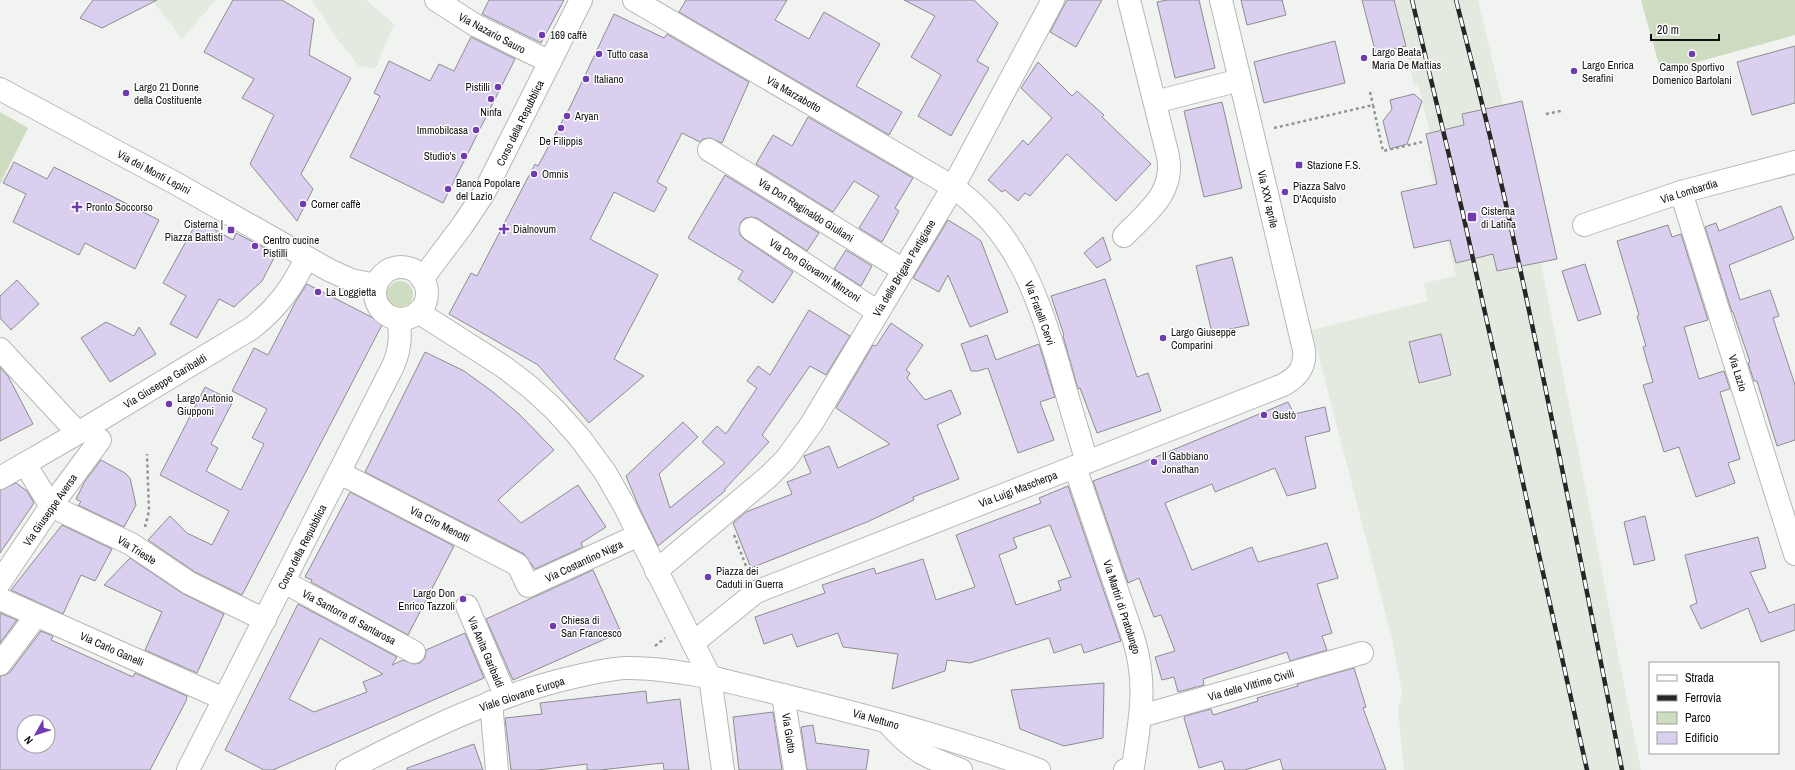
<svg xmlns="http://www.w3.org/2000/svg" width="1795" height="770" font-family="'Archivo Narrow',sans-serif">
<style>
.built{fill:#e4eae0}
.green{fill:#cedcc1}
.building{fill:#dacfef;stroke:#8d8c8f;fill-rule:evenodd}
.lines{fill:none;stroke-linecap:round;stroke-linejoin:round}
.minor-casing{stroke:#b6b8b5;stroke-width:24}
.tertiary-casing{stroke:#b6b8b5;stroke-width:24}
.path{stroke:#939492;stroke-width:2.5;stroke-dasharray:3 3;stroke-linecap:butt}
.minor{stroke:#fff;stroke-width:22}
.tertiary{stroke:#fff;stroke-width:22}
.rail-casing{stroke:#252625;stroke-width:4.5}
.rail{stroke:#fff;stroke-width:3;stroke-dasharray:9;stroke-linecap:butt}
.poi-dot{fill:#703ab1;stroke:#fff;stroke-width:1.5}
.labels{text-anchor:middle;dominant-baseline:central;stroke-width:3;stroke-linejoin:round;paint-order:stroke}
.street-label{font-size:11px;fill:#0e0f0e;stroke:#fff}
.poi-label{font-size:11px;fill:#0e0f0e;stroke:#fff;text-anchor:start}
</style>
<rect width="100%" height="100%" fill="#f1f3f0"/>
<g class="built">
<path d="M 152,0 L 216,0 L 182,39 Z"/>
<path d="M 312,0 L 366,0 L 394,24 L 375,69 L 359,66 L 338,40 Z"/>
<path d="M 1394,0 L 1478,0 L 1541,263 L 1641,770 L 1404,770 L 1398,710 L 1402,693 L 1392,639 L 1312,330 L 1428,301 L 1424,283 L 1456,276 L 1429,161 L 1436,158 L 1418,85 L 1414,86 Z"/>
</g>
<g class="green">
<path d="M 1641,0 L 1795,0 L 1795,35 L 1661,72 Z"/>
<path d="M 0,112 L 28,128 L 0,184 Z"/>
<circle cx="400" cy="294" r="13"/>
</g>
<g class="building">
<path d="M 93,0 L 157,0 L 102,28 L 80,18 Z"/>
<path d="M 233,0 L 282,0 L 314,19 L 309,55 L 351,78 L 301,174 L 313,189 L 297,221 L 250,164 L 274,115 L 242,98 L 254,79 L 204,52 Z"/>
<path d="M 489,0 L 564,0 L 541,43 L 482,14 Z"/>
<path d="M 686,0 L 787,0 L 775,20 L 809,39 L 824,12 L 880,44 L 856,86 L 902,112 L 889,135 L 679,12 Z"/>
<path d="M 904,0 L 974,0 L 998,23 L 977,61 L 989,68 L 951,136 L 918,116 L 941,75 L 911,57 L 935,16 Z"/>
<path d="M 1067,0 L 1102,0 L 1076,47 L 1050,32 Z"/>
<path d="M 1167,0 L 1199,0 L 1215,68 L 1175,78 L 1157,2 Z"/>
<path d="M 1241,0 L 1282,0 L 1286,15 L 1247,25 Z"/>
<path d="M 1362,0 L 1394,0 L 1406,46 L 1376,54 Z"/>
<path d="M 614,14 L 664,38 L 667,34 L 749,82 L 722,143 L 710,138 L 703,139 L 700,142 L 682,133 L 657,182 L 667,188 L 654,212 L 614,192 L 590,239 L 658,275 L 614,359 L 644,376 L 589,423 L 538,365 L 449,314 L 471,273 L 477,276 L 535,164 L 538,166 L 571,105 Z"/>
<path d="M 471,37 L 515,59 L 443,203 L 350,157 L 380,96 L 374,93 L 389,61 L 430,81 L 439,64 L 454,71 Z"/>
<path d="M 1335,41 L 1345,83 L 1264,103 L 1254,62 Z"/>
<path d="M 1795,46 L 1795,103 L 1752,115 L 1737,62 Z"/>
<path d="M 1038,62 L 1072,96 L 1077,91 L 1104,115 L 1102,117 L 1151,164 L 1116,201 L 1067,154 L 1030,196 L 1025,193 L 1018,201 L 1005,190 L 1002,192 L 988,180 L 1023,140 L 1028,145 L 1052,118 L 1021,88 Z"/>
<path d="M 1414,94 L 1422,101 L 1407,144 L 1390,149 L 1383,121 L 1392,109 L 1390,100 Z"/>
<path d="M 1522,101 L 1557,259 L 1497,271 L 1493,254 L 1456,263 L 1450,240 L 1414,248 L 1401,192 L 1437,184 L 1426,134 L 1464,125 L 1462,114 Z"/>
<path d="M 1222,102 L 1242,188 L 1204,197 L 1184,111 Z"/>
<path d="M 808,117 L 913,178 L 895,208 L 899,211 L 882,242 L 859,228 L 879,196 L 854,181 L 833,212 L 756,164 L 773,135 L 792,146 Z"/>
<path d="M 14,162 L 47,179 L 54,167 L 159,220 L 135,269 L 85,243 L 79,255 L 13,222 L 26,194 L 3,183 Z"/>
<path d="M 725,175 L 819,233 L 807,251 L 757,218 L 751,217 L 745,218 L 741,222 L 739,229 L 740,235 L 744,239 L 793,272 L 773,303 L 738,279 L 743,271 L 688,238 Z"/>
<path d="M 1781,206 L 1794,239 L 1729,265 L 1740,300 L 1770,290 L 1779,316 L 1773,318 L 1795,385 L 1795,440 L 1777,446 L 1757,381 L 1754,381 L 1748,363 L 1750,362 L 1733,312 L 1732,312 L 1705,227 L 1716,223 L 1719,231 Z"/>
<path d="M 198,220 L 233,240 L 236,233 L 276,254 L 262,281 L 234,307 L 219,299 L 197,338 L 170,324 L 186,296 L 163,283 Z"/>
<path d="M 948,220 L 971,234 L 981,241 L 1008,312 L 970,327 L 948,275 L 939,292 L 913,278 Z"/>
<path d="M 1668,225 L 1672,237 L 1681,234 L 1708,320 L 1684,327 L 1699,379 L 1724,371 L 1730,389 L 1720,392 L 1740,459 L 1728,463 L 1735,483 L 1696,497 L 1679,447 L 1664,452 L 1643,385 L 1653,382 L 1643,347 L 1646,346 L 1637,316 L 1639,315 L 1617,241 Z"/>
<path d="M 1103,237 L 1111,260 L 1097,268 L 1084,253 Z"/>
<path d="M 846,250 L 872,266 L 861,286 L 834,269 Z"/>
<path d="M 1232,257 L 1249,325 L 1212,333 L 1196,266 Z"/>
<path d="M 1585,264 L 1601,314 L 1578,321 L 1562,271 Z"/>
<path d="M 1105,279 L 1137,377 L 1148,373 L 1161,411 L 1097,433 L 1080,388 L 1078,389 L 1063,336 L 1064,335 L 1051,296 Z"/>
<path d="M 17,280 L 39,304 L 11,330 L 0,318 L 0,296 Z"/>
<path d="M 307,284 L 383,323 L 242,595 L 195,572 L 148,540 L 170,516 L 187,533 L 212,545 L 229,511 L 160,475 L 205,387 L 233,401 L 211,444 L 218,448 L 206,471 L 241,490 L 264,444 L 252,438 L 267,409 L 232,391 L 254,348 L 268,355 L 296,301 Z"/>
<path d="M 809,310 L 850,336 L 826,375 L 810,366 L 762,435 L 769,442 L 725,489 L 725,491 L 658,546 L 639,507 L 626,476 L 683,422 L 698,437 L 659,474 L 670,508 L 725,463 L 702,442 L 717,426 L 726,434 L 757,388 L 747,381 L 758,366 L 770,375 Z"/>
<path d="M 106,322 L 134,336 L 139,327 L 156,354 L 110,382 L 81,338 Z"/>
<path d="M 891,323 L 923,345 L 906,370 L 910,373 L 907,378 L 925,400 L 951,390 L 961,414 L 937,425 L 959,479 L 913,497 L 914,500 L 867,522 L 751,568 L 733,523 L 746,512 L 792,494 L 787,482 L 811,473 L 804,456 L 829,446 L 838,468 L 890,444 L 836,408 L 873,345 L 876,346 Z"/>
<path d="M 1441,334 L 1451,375 L 1419,383 L 1409,342 Z"/>
<path d="M 987,335 L 996,360 L 1039,344 L 1055,397 L 1040,402 L 1054,440 L 1018,453 L 988,368 L 978,371 L 971,371 L 961,344 Z"/>
<path d="M 425,352 L 464,371 L 493,392 L 519,414 L 554,450 L 498,500 L 521,523 L 578,485 L 606,527 L 581,543 L 583,547 L 535,569 L 524,554 L 365,472 Z"/>
<path d="M 0,367 L 8,376 L 33,424 L 0,441 Z"/>
<path d="M 1288,402 L 1294,414 L 1325,407 L 1330,431 L 1305,437 L 1316,488 L 1287,496 L 1275,468 L 1215,492 L 1212,484 L 1165,503 L 1192,570 L 1252,547 L 1258,562 L 1327,543 L 1338,578 L 1317,584 L 1332,633 L 1322,636 L 1327,650 L 1290,661 L 1287,652 L 1203,679 L 1204,685 L 1178,692 L 1174,677 L 1162,680 L 1155,657 L 1175,651 L 1161,615 L 1154,617 L 1139,578 L 1128,583 L 1093,481 L 1139,464 Z"/>
<path d="M 101,460 L 125,473 L 130,478 L 136,505 L 124,527 L 78,505 L 81,502 L 76,499 L 85,481 Z"/>
<path d="M 16,483 L 27,491 L 34,503 L 0,553 L 0,490 Z"/>
<path d="M 1068,486 L 1121,641 L 1084,653 L 1081,644 L 1054,653 L 1049,638 L 970,663 L 947,660 L 945,671 L 892,689 L 898,654 L 843,647 L 838,633 L 797,647 L 792,634 L 764,644 L 755,617 L 825,593 L 822,585 L 874,568 L 876,574 L 923,559 L 936,600 L 975,587 L 956,535 L 1041,503 L 1039,498 ZM 1050,525 L 1071,577 L 1058,581 L 1061,590 L 1016,605 L 999,555 L 1017,548 L 1013,538 Z"/>
<path d="M 350,492 L 454,546 L 408,635 L 311,582 L 312,580 L 305,577 Z"/>
<path d="M 1645,516 L 1655,560 L 1634,565 L 1624,522 Z"/>
<path d="M 62,525 L 112,549 L 95,581 L 81,575 L 63,614 L 11,590 Z"/>
<path d="M 1758,537 L 1766,568 L 1750,572 L 1769,613 L 1795,604 L 1795,630 L 1761,642 L 1748,608 L 1701,629 L 1690,606 L 1697,603 L 1685,555 Z"/>
<path d="M 130,558 L 182,593 L 224,614 L 197,673 L 145,650 L 162,612 L 104,585 Z"/>
<path d="M 593,570 L 621,632 L 513,680 L 486,619 Z"/>
<path d="M 298,604 L 397,657 L 392,665 L 403,660 L 414,664 L 420,663 L 425,658 L 426,650 L 465,633 L 484,678 L 273,770 L 264,770 L 225,750 ZM 320,638 L 383,674 L 363,682 L 367,692 L 314,712 L 289,699 Z"/>
<path d="M 0,613 L 17,620 L 0,643 Z"/>
<path d="M 41,631 L 53,636 L 51,640 L 133,677 L 135,673 L 187,696 L 186,701 L 150,770 L 0,770 L 0,676 L 5,675 L 10,672 ZM 24,722 L 48,722 L 48,746 L 24,746 Z"/>
<path d="M 1354,668 L 1366,707 L 1363,708 L 1386,770 L 1283,770 L 1280,759 L 1245,770 L 1225,770 L 1222,761 L 1199,768 L 1184,718 L 1185,716 L 1211,709 L 1213,715 L 1258,701 L 1257,698 L 1298,686 L 1297,684 Z"/>
<path d="M 1104,683 L 1103,738 L 1064,746 L 1020,729 L 1011,690 Z"/>
<path d="M 646,691 L 647,703 L 680,699 L 689,770 L 664,770 L 663,763 L 600,770 L 587,770 L 587,764 L 538,770 L 511,770 L 505,718 L 542,714 L 540,703 Z"/>
<path d="M 773,712 L 782,770 L 739,770 L 733,717 Z"/>
<path d="M 813,725 L 816,743 L 869,750 L 866,770 L 807,770 L 801,727 Z"/>
<path d="M 474,744 L 483,770 L 407,770 L 407,768 Z"/>
</g>
<g class="lines">
<g class="minor-casing">
<g id="minor">
<path d="M 436,0 L 475,25 L 550,62"/>
<path d="M 634,0 L 953,187 C 1016,232 1036,292 1058,363 C 1067,396 1077,429 1087,462"/>
<path d="M 1155,102 L 1240,80"/>
<path d="M 709,150 L 903,270"/>
<path d="M 1681,192 L 1795,554"/>
<path d="M 1584,225 L 1681,192 L 1795,162"/>
<path d="M 751,229 L 878,312"/>
<path d="M 1124,236 C 1147,212 1175,193 1168,156 L 1129,0"/>
<path d="M 0,349 L 78,433"/>
<path d="M 25,464 L 51,506 L 131,544 L 189,583 L 265,620"/>
<path d="M 1075,467 L 1133,637 C 1148,684 1140,719 1133,767 L 1125,770"/>
<path d="M 340,473 L 518,565 L 528,586 L 639,535"/>
<path d="M 0,478 L 78,433 L 252,328 C 277,308 293,287 306,258"/>
<path d="M 656,571 L 768,477 L 786,459 L 812,423 L 953,187 L 1053,0"/>
<path d="M 0,582 L 51,506 L 100,440"/>
<path d="M 284,582 L 414,652"/>
<path d="M 0,599 L 224,699"/>
<path d="M 467,606 L 506,697"/>
<path d="M 693,643 L 756,592 L 1283,385 C 1298,377 1306,367 1304,350 L 1221,0"/>
<path d="M 0,664 L 36,616"/>
<path d="M 783,695 L 795,770"/>
<path d="M 491,702 L 497,770"/>
<path d="M 1141,716 L 1362,653"/>
<path d="M 887,722 C 912,751 926,757 961,770"/>
<path d="M 188,770 L 393,366 C 400,350 402,336 398,319"/>
<path d="M 347,770 C 419,733 494,695 574,677 C 591,673 608,669 625,668 C 653,667 682,673 710,677"/>
</g>
</g>
<g class="tertiary-casing">
<g id="tertiary">
<path d="M 0,89 L 175,183 L 329,270 L 351,280 L 376,285"/>
<circle cx="401" cy="293" r="26"/>
<path d="M 422,279 L 462,226 L 484,193 L 581,0"/>
<path d="M 418,312 L 504,367 L 530,387 L 555,410 L 580,438 L 605,472 L 625,507 L 710,677 L 723,770"/>
<path d="M 710,677 C 820,704 932,730 1039,770"/>
</g>
</g>
<g class="path">
<path d="M 1370,92 L 1373,105"/>
<path d="M 1546,114 L 1561,111"/>
<path d="M 1274,128 L 1373,105 L 1383,151 L 1422,142"/>
<path d="M 145,527 L 149,511 L 147,454"/>
<path d="M 734,535 L 748,571"/>
<path d="M 655,646 L 665,638"/>
</g>
<use href="#minor" class="minor"/>
<use href="#tertiary" class="tertiary"/>
<g class="rail-casing">
<g id="rail">
<path d="M 1412,0 L 1463,214 L 1587,770"/>
<path d="M 1456,0 C 1473,67 1490,133 1505,200 C 1547,389 1585,580 1622,770"/>
</g>
</g>
<use href="#rail" class="rail"/>
</g>
<g class="poi-dot">
<circle cx="542" cy="35" r="4"/>
<circle cx="599" cy="54" r="4"/>
<circle cx="1692" cy="54" r="4"/>
<circle cx="1364" cy="58" r="4"/>
<circle cx="1574" cy="71" r="4"/>
<circle cx="586" cy="79" r="4"/>
<circle cx="498" cy="87" r="4"/>
<circle cx="126" cy="93" r="4"/>
<circle cx="491" cy="99" r="4"/>
<circle cx="567" cy="116" r="4"/>
<circle cx="561" cy="128" r="4"/>
<circle cx="476" cy="130" r="4"/>
<circle cx="464" cy="156" r="4"/>
<rect x="1295" y="161" width="8" height="8" rx="2"/>
<circle cx="534" cy="174" r="4"/>
<circle cx="448" cy="189" r="4"/>
<circle cx="1285" cy="192" r="4"/>
<circle cx="303" cy="204" r="4"/>
<path d="M75 201h4v4h4v4h-4v4h-4v-4h-4v-4h4z"/>
<rect x="1467" y="212" width="10" height="10" rx="2"/>
<path d="M502 223h4v4h4v4h-4v4h-4v-4h-4v-4h4z"/>
<rect x="227" y="226" width="8" height="8" rx="2"/>
<circle cx="255" cy="246" r="4"/>
<circle cx="318" cy="292" r="4"/>
<circle cx="1163" cy="338" r="4"/>
<circle cx="169" cy="404" r="4"/>
<circle cx="1264" cy="415" r="4"/>
<circle cx="1154" cy="462" r="4"/>
<circle cx="708" cy="577" r="4"/>
<circle cx="463" cy="599" r="4"/>
<circle cx="553" cy="626" r="4"/>
</g>
<g class="labels">
<g class="street-label">
<text transform="translate(492 33) rotate(28)">Via Nazario Sauro</text>
<text transform="translate(794 94) rotate(30)">Via Marzabotto</text>
<text transform="translate(520 123) rotate(-64)">Corso della Repubblica</text>
<text transform="translate(154 172) rotate(28)">Via dei Monti Lepini</text>
<text transform="translate(1689 191) rotate(-17)">Via Lombardia</text>
<text transform="translate(1268 199) rotate(77)">Via XXV aprile</text>
<text transform="translate(806 210) rotate(32)">Via Don Reginaldo Giuliani</text>
<text transform="translate(904 268) rotate(-59)">Via delle Brigate Partigiane</text>
<text transform="translate(815 270) rotate(33)">Via Don Giovanni Minzoni</text>
<text transform="translate(1040 313) rotate(70)">Via Fratelli Cervi</text>
<text transform="translate(1738 373) rotate(73)">Via Lazio</text>
<text transform="translate(165 381) rotate(-31)">Via Giuseppe Garibaldi</text>
<text transform="translate(1018 489) rotate(-21)">Via Luigi Mascherpa</text>
<text transform="translate(50 510) rotate(-55)">Via Giuseppe Aversa</text>
<text transform="translate(440 524) rotate(27)">Via Ciro Menotti</text>
<text transform="translate(302 547) rotate(-63)">Corso della Repubblica</text>
<text transform="translate(137 550) rotate(32)">Via Trieste</text>
<text transform="translate(584 561) rotate(-25)">Via Costantino Nigra</text>
<text transform="translate(1122 607) rotate(72)">Via Martiri di Pratolungo</text>
<text transform="translate(349 617) rotate(28)">Via Santorre di Santarosa</text>
<text transform="translate(112 649) rotate(24)">Via Carlo Ganelli</text>
<text transform="translate(486 652) rotate(67)">Via Anita Garibaldi</text>
<text transform="translate(1251 685) rotate(-16)">Via delle Vittime Civili</text>
<text transform="translate(522 694) rotate(-18)">Viale Giovane Europa</text>
<text transform="translate(876 719) rotate(16)">Via Nettuno</text>
<text transform="translate(789 733) rotate(81)">Via Giotto</text>
</g>
<g class="poi-label">
<text x="550" y="35">169 caffè</text>
<text x="1372" y="52">Largo Beata<tspan x="1372" dy="13">Maria De Mattias</tspan></text>
<text x="607" y="54">Tutto casa</text>
<text x="1582" y="65">Largo Enrica<tspan x="1582" dy="13">Serafini</tspan></text>
<text x="1692" y="67" text-anchor="middle">Campo Sportivo<tspan x="1692" dy="13">Domenico Bartolani</tspan></text>
<text x="594" y="79">Italiano</text>
<text x="134" y="87">Largo 21 Donne<tspan x="134" dy="13">della Costituente</tspan></text>
<text x="490" y="87" text-anchor="end">Pistilli</text>
<text x="491" y="112" text-anchor="middle">Ninfa</text>
<text x="575" y="116">Aryan</text>
<text x="468" y="130" text-anchor="end">Immobilcasa</text>
<text x="561" y="141" text-anchor="middle">De Filippis</text>
<text x="456" y="156" text-anchor="end">Studio's</text>
<text x="1307" y="165">Stazione F.S.</text>
<text x="542" y="174">Omnis</text>
<text x="456" y="183">Banca Popolare<tspan x="456" dy="13">del Lazio</tspan></text>
<text x="1293" y="186">Piazza Salvo<tspan x="1293" dy="13">D'Acquisto</tspan></text>
<text x="311" y="204">Corner caffè</text>
<text x="86" y="207">Pronto Soccorso</text>
<text x="1481" y="211">Cisterna<tspan x="1481" dy="13">di Latina</tspan></text>
<text x="223" y="224" text-anchor="end">Cisterna |<tspan x="223" dy="13">Piazza Battisti</tspan></text>
<text x="513" y="229">Dialnovum</text>
<text x="263" y="240">Centro cucine<tspan x="263" dy="13">Pistilli</tspan></text>
<text x="326" y="292">La Loggietta</text>
<text x="1171" y="332">Largo Giuseppe<tspan x="1171" dy="13">Comparini</tspan></text>
<text x="177" y="398">Largo Antonio<tspan x="177" dy="13">Giupponi</tspan></text>
<text x="1272" y="415">Gustò</text>
<text x="1162" y="456">Il Gabbiano<tspan x="1162" dy="13">Jonathan</tspan></text>
<text x="716" y="571">Piazza dei<tspan x="716" dy="13">Caduti in Guerra</tspan></text>
<text x="455" y="593" text-anchor="end">Largo Don<tspan x="455" dy="13">Enrico Tazzoli</tspan></text>
<text x="561" y="620">Chiesa di<tspan x="561" dy="13">San Francesco</tspan></text>
</g>
</g>
<rect x="1649" y="662" width="130" height="92" fill="#ffffff" stroke="#9f9f9f"/>
<rect x="1657" y="675" width="20" height="6" fill="#ffffff" stroke="#9f9f9f"/>
<text x="1685" y="682" font-size="12" fill="#0e0f0e">Strada</text>
<rect x="1657" y="695" width="20" height="6" fill="#252625" stroke="#9f9f9f"/>
<text x="1685" y="702" font-size="12" fill="#0e0f0e">Ferrovia</text>
<rect x="1657" y="712" width="20" height="12" fill="#cedcc1" stroke="#9f9f9f"/>
<text x="1685" y="722" font-size="12" fill="#0e0f0e">Parco</text>
<rect x="1657" y="732" width="20" height="12" fill="#dacfef" stroke="#9f9f9f"/>
<text x="1685" y="742" font-size="12" fill="#0e0f0e">Edificio</text>
<g transform="translate(36 734) rotate(231)"><circle r="19" fill="#ffffff" stroke="#9f9f9f"/>
<path d="M0-3L7 15L0 10L-7 15Z" fill="#703ab1"/>
<text y="-6" font-size="11" font-weight="bold" text-anchor="middle" fill="#0e0f0e">N</text>
</g>
<path d="M1651 34v6h68v-6" fill="none" stroke="#0e0f0e" stroke-width="2"/>
<text x="1657" y="34" font-size="12" fill="#0e0f0e" stroke="#ffffff" stroke-width="3" paint-order="stroke">20 m</text>
</svg>
